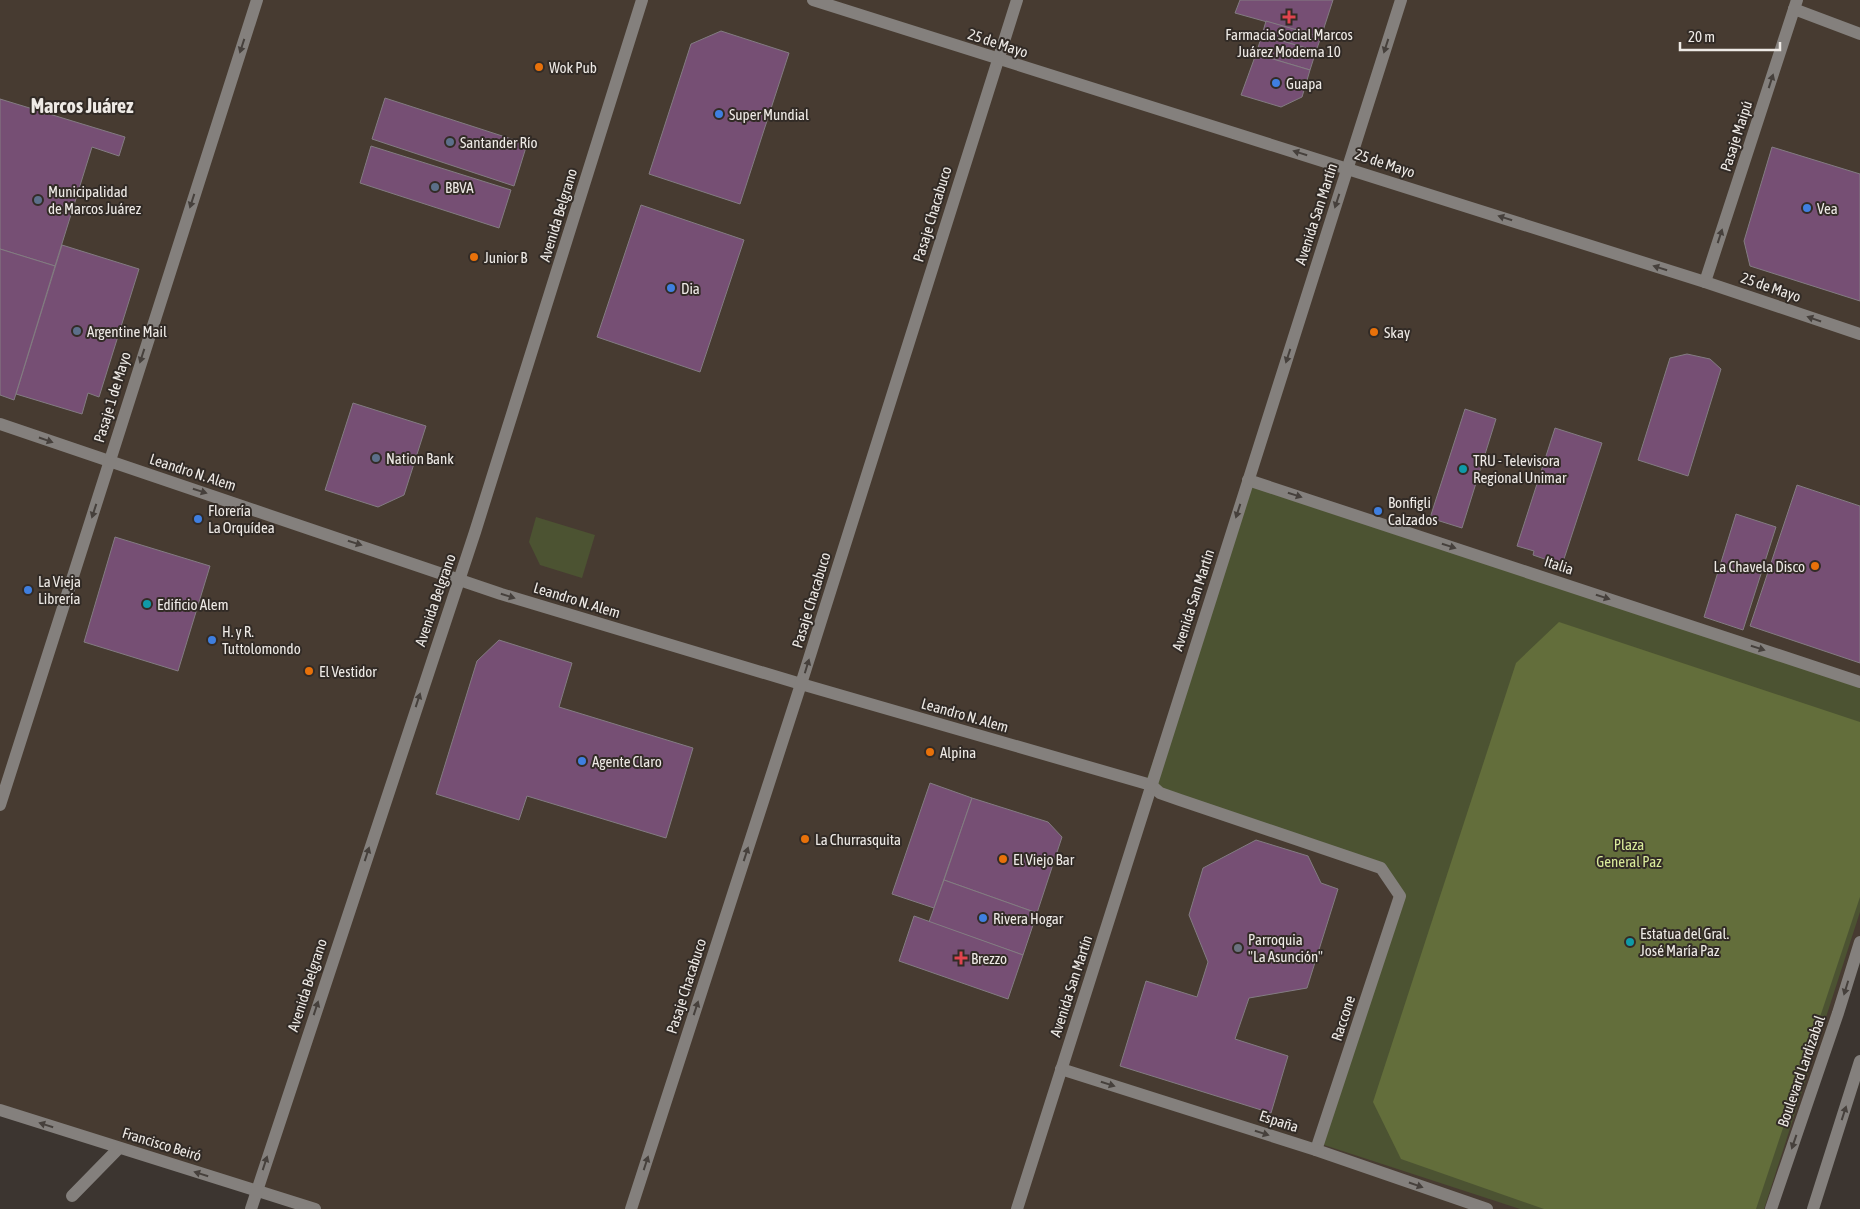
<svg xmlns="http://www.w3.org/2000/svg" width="1860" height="1209" font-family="'Asap Condensed',sans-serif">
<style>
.built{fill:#473b31}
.green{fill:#4c5332}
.forest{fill:#636e3b}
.building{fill:#764f74;stroke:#837c82}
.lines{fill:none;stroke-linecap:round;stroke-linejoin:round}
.minor{stroke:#84807d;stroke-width:12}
.oneway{fill:#46403c}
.health-dot{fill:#e0444e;stroke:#322b26;stroke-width:2}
.food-dot{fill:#e8710a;stroke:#322b26;stroke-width:2}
.shop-dot{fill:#3f7fe0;stroke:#322b26;stroke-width:2}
.service-dot{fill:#5c6f8a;stroke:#322b26;stroke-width:2}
.culture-dot{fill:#0f9aa8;stroke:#322b26;stroke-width:2}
.worship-dot{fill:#6b7280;stroke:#322b26;stroke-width:2}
.labels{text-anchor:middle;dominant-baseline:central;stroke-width:4;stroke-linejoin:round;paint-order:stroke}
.poi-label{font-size:15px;fill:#eeeae6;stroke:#322b26;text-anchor:start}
.street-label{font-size:15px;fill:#eeeae6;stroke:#322b26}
.park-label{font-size:15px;fill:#d8e99a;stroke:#322b26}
.district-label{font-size:20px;font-weight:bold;fill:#eeeae6;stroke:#322b26}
</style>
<rect width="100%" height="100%" fill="#3c3530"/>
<path class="built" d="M 0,0 L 1860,0 L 1860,942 L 1771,1209 L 315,1209 L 0,1110 Z"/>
<g class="green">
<path d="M 1245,481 L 1860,686 L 1860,912 L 1764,1209 L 1520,1209 L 1321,1144 L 1403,896 L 1385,866 L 1161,792 L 1147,778 L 1206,614 Z"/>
<path d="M 536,517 L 595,535 L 582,578 L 540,565 L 529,542 Z"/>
</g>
<path class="forest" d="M 1559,622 L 1860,722 L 1860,897 L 1756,1209 L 1544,1209 L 1401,1159 L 1373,1102 L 1516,663 Z"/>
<g class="building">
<path d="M 1240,0 L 1333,0 L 1321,37 L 1235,13 Z"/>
<path d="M 1266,21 L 1321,37 L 1316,51 L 1262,35 Z"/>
<path d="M 721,31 L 789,53 L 740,204 L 649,174 L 691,44 Z"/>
<path d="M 1262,35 L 1316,51 L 1310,70 L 1256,54 Z"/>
<path d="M 1256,54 L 1310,70 L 1302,97 L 1281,107 L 1241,95 Z"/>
<path d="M 385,98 L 527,144 L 514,186 L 372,139 Z"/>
<path d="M 0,99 L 125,137 L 119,156 L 92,147 L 55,266 L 0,249 Z"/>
<path d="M 371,146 L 511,190 L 499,228 L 360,183 Z"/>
<path d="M 1772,147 L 1860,174 L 1860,301 L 1750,266 L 1744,241 Z"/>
<path d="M 641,205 L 744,240 L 700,372 L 597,337 Z"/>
<path d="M 62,245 L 139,269 L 99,397 L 88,393 L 82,414 L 16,394 Z"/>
<path d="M 0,249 L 55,266 L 14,400 L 0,395 Z"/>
<path d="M 1687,354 L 1710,359 L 1721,369 L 1688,476 L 1638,460 L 1670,358 Z"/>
<path d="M 353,403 L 426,426 L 404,495 L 378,507 L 325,490 Z"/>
<path d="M 1465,409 L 1496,419 L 1462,528 L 1430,518 Z"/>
<path d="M 1555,428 L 1602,443 L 1562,565 L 1533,555 L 1534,551 L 1517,546 Z"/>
<path d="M 1797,485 L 1860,506 L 1860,663 L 1750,626 Z"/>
<path d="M 1736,514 L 1776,527 L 1743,630 L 1704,617 Z"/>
<path d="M 115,537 L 210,566 L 178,671 L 84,642 Z"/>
<path d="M 499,640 L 572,663 L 559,707 L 693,748 L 666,838 L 527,796 L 519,820 L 436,794 L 477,661 Z"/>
<path d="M 930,783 L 972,798 L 934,908 L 892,894 Z"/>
<path d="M 972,798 L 1048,822 L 1062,837 L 1037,913 L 944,880 Z"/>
<path d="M 1256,840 L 1308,856 L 1321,883 L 1338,889 L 1307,988 L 1249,998 L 1235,1039 L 1288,1056 L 1271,1113 L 1120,1066 L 1146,981 L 1197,997 L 1208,962 L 1189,915 L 1203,868 Z"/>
<path d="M 944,880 L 1037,913 L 1023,955 L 929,922 Z"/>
<path d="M 914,916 L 1023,955 L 1008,999 L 899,961 Z"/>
</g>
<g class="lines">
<g class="minor">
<path d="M 813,0 L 1705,282 L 1860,334"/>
<path d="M 1794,9 L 1860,34"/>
<path d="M 1705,282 L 1797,0"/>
<path d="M 0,424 L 501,594 L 801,684 L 1151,785 L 1160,793 L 1180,800 L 1381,868 L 1400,896 L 1316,1150"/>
<path d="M 1248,480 L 1860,682"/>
<path d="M 0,805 L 257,0"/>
<path d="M 1061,1069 L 1316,1150 L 1487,1209"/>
<path d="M 0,1110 L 315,1209"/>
<path d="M 72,1196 L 119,1148"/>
<path d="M 251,1209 L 475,532 L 642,0"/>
<path d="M 631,1209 L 801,684 L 1017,0"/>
<path d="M 1017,1209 L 1401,0"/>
<path d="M 1771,1209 L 1838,1013 L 1860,942"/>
<path d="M 1813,1209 L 1860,1061"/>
</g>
</g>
<defs><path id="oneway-solid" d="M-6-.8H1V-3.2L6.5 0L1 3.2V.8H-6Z" transform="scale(1.25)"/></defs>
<g class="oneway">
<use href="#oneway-solid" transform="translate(242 46) rotate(108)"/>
<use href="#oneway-solid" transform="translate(1386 46) rotate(108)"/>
<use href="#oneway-solid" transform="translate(1771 81) rotate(-72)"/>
<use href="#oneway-solid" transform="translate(1300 153) rotate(-163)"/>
<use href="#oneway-solid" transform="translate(192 201) rotate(108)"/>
<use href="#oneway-solid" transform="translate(1337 201) rotate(108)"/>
<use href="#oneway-solid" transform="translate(1505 218) rotate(-162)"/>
<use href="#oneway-solid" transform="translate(1720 236) rotate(-72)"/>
<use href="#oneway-solid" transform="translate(1660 268) rotate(-162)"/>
<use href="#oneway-solid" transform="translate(1814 319) rotate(-161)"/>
<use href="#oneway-solid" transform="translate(142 356) rotate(108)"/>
<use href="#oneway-solid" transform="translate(1288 356) rotate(108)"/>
<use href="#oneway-solid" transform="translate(46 440) rotate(19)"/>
<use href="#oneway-solid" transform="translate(200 491) rotate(18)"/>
<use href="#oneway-solid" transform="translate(1295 495) rotate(18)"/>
<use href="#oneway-solid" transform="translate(94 511) rotate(108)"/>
<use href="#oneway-solid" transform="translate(1238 511) rotate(108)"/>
<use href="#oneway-solid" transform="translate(355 543) rotate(18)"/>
<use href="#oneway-solid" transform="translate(1449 546) rotate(18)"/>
<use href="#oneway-solid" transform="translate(508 596) rotate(17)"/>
<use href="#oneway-solid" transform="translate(1603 597) rotate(18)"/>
<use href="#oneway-solid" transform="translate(1758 648) rotate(18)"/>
<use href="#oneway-solid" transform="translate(807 666) rotate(-73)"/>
<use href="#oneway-solid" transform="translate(418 700) rotate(-72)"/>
<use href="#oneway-solid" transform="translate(367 854) rotate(-72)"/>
<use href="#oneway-solid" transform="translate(746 854) rotate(-72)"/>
<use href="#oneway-solid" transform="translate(1846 988) rotate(107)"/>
<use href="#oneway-solid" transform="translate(316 1008) rotate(-72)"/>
<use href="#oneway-solid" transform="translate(696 1008) rotate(-72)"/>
<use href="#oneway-solid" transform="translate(1108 1084) rotate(18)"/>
<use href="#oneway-solid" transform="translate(1844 1113) rotate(-72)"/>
<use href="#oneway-solid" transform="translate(46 1125) rotate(-163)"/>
<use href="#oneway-solid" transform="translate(1262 1133) rotate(18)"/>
<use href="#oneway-solid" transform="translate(1794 1142) rotate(109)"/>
<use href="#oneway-solid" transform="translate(265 1163) rotate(-72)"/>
<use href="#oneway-solid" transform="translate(646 1163) rotate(-72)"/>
<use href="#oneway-solid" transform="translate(201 1174) rotate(-163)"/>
<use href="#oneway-solid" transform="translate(1416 1185) rotate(19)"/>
</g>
<g class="health-dot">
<path d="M1286.5 9.5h5v5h5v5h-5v5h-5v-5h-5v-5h5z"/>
<path d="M958.5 950.5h5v5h5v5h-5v5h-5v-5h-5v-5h5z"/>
</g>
<g class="food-dot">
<circle cx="539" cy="67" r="5"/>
<circle cx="474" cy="257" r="5"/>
<circle cx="1374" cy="332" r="5"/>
<circle cx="1815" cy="566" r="5"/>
<circle cx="309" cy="671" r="5"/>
<circle cx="930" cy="752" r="5"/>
<circle cx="805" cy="839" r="5"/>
<circle cx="1003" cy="859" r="5"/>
</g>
<g class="shop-dot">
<circle cx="1276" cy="83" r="5"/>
<circle cx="719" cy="114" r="5"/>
<circle cx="1807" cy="208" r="5"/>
<circle cx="671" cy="288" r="5"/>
<circle cx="1378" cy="511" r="5"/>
<circle cx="198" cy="519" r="5"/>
<circle cx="28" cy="590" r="5"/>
<circle cx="212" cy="640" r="5"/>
<circle cx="582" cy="761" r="5"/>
<circle cx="983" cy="918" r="5"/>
</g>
<g class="service-dot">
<circle cx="450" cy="142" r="5"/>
<circle cx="435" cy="187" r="5"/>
<circle cx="38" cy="200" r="5"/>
<circle cx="77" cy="331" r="5"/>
<circle cx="376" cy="458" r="5"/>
</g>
<g class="culture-dot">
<circle cx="1463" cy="469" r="5"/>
<circle cx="147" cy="604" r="5"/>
<circle cx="1630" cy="942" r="5"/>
</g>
<circle class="worship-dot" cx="1238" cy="948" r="5"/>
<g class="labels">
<g class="poi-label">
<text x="1289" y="34" text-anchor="middle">Farmacia Social Marcos<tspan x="1289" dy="17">Juárez Moderna 10</tspan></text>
<text x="549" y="67">Wok Pub</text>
<text x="1286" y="83">Guapa</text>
<text x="729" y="114">Super Mundial</text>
<text x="460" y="142">Santander Río</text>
<text x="445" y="187">BBVA</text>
<text x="48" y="191">Municipalidad<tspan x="48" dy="17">de Marcos Juárez</tspan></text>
<text x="1817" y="208">Vea</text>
<text x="484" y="257">Junior B</text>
<text x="681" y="288">Dia</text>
<text x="87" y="331">Argentine Mail</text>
<text x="1384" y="332">Skay</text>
<text x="386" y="458">Nation Bank</text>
<text x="1473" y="460">TRU - Televisora<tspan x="1473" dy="17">Regional Unimar</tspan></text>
<text x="1388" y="502">Bonfigli<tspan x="1388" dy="17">Calzados</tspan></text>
<text x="208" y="510">Florería<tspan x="208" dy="17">La Orquídea</tspan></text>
<text x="1805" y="566" text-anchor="end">La Chavela Disco</text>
<text x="38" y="581">La Vieja<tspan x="38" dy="17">Librería</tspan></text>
<text x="157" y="604">Edificio Alem</text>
<text x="222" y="631">H. y R.<tspan x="222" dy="17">Tuttolomondo</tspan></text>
<text x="319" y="671">El Vestidor</text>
<text x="940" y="752">Alpina</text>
<text x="592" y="761">Agente Claro</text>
<text x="815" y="839">La Churrasquita</text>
<text x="1013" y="859">El Viejo Bar</text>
<text x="993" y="918">Rivera Hogar</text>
<text x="1640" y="933">Estatua del Gral.<tspan x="1640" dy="17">José María Paz</tspan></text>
<text x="1248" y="939">Parroquia<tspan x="1248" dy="17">"La Asunción"</tspan></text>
<text x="971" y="958">Brezzo</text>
</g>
<g class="street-label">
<text transform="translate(998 43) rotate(18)">25 de Mayo</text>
<text transform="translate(1736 136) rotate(-72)">Pasaje Maipú</text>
<text transform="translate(1385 163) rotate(18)">25 de Mayo</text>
<text transform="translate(932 214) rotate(-73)">Pasaje Chacabuco</text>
<text transform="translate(1316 214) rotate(-72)">Avenida San Martín</text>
<text transform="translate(558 215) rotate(-73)">Avenida Belgrano</text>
<text transform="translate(1771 287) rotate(19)">25 de Mayo</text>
<text transform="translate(112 397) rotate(-73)">Pasaje 1 de Mayo</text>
<text transform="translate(193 472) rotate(18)">Leandro N. Alem</text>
<text transform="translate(1559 565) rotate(18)">Italia</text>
<text transform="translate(435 600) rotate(-71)">Avenida Belgrano</text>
<text transform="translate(577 600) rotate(17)">Leandro N. Alem</text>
<text transform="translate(811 600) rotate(-73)">Pasaje Chacabuco</text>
<text transform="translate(1193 600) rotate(-72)">Avenida San Martín</text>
<text transform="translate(965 715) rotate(16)">Leandro N. Alem</text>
<text transform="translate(307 985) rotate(-72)">Avenida Belgrano</text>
<text transform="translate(686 986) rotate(-72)">Pasaje Chacabuco</text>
<text transform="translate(1071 986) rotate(-72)">Avenida San Martín</text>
<text transform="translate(1343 1018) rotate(-72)">Raccone</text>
<text transform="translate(1801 1071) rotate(-71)">Boulevard Lardizabal</text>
<text transform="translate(1279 1121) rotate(18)">España</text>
<text transform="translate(162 1144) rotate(17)">Francisco Beiró</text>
</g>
<g class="park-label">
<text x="1629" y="844">Plaza<tspan x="1629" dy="17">General Paz</tspan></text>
</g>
<g class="district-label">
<text x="82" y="105">Marcos Juárez</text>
</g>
</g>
<path d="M1680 42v8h100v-8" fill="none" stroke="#eeeae6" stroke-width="2.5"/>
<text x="1688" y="42" font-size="15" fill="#eeeae6" stroke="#322b26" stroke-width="4" paint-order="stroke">20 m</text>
</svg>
